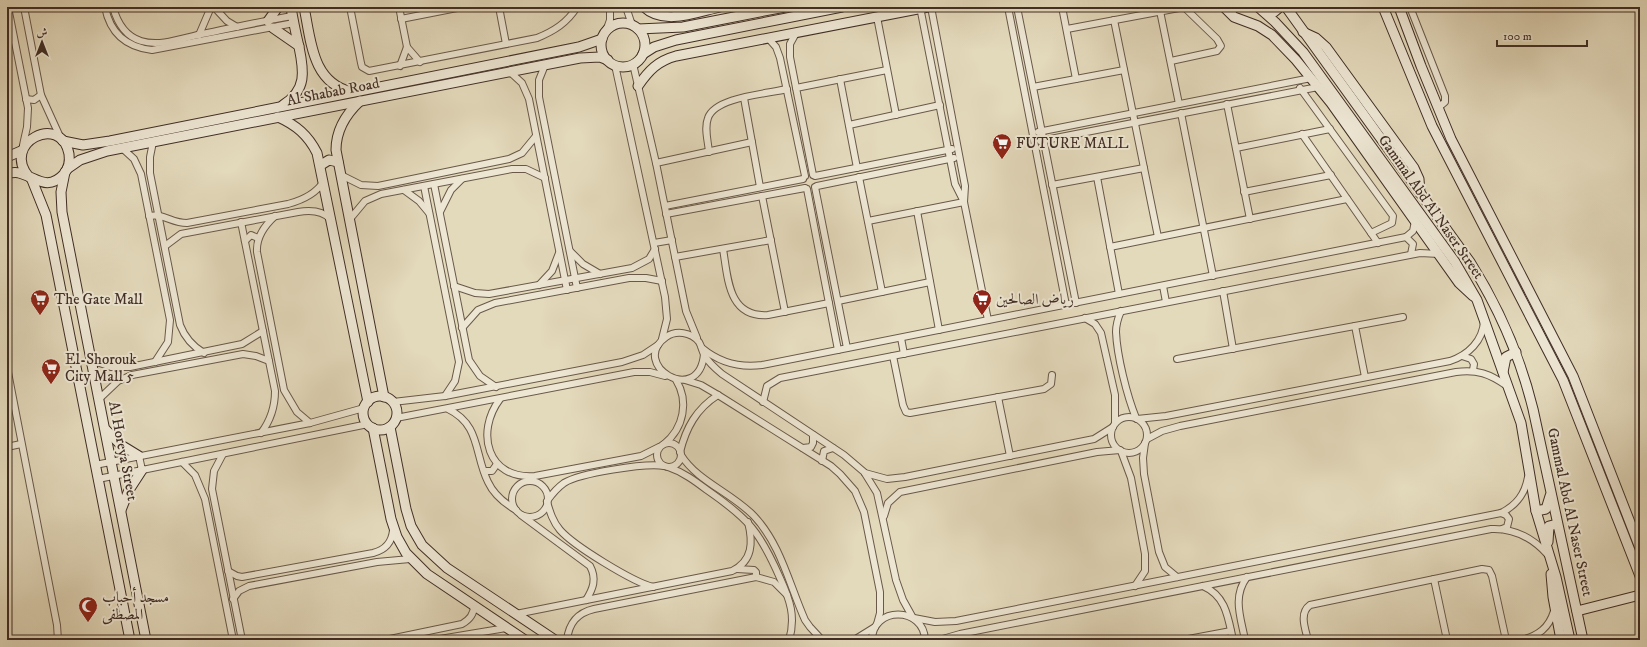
<svg xmlns="http://www.w3.org/2000/svg" width="1647" height="647" font-family="'IM FELL DW Pica',Amiri,serif">
<style>
.lines{fill:none;stroke-linecap:round;stroke-linejoin:round}
.street-casing{stroke:#69594a;stroke-width:8}
.secondary-casing{stroke:#402e25;stroke-width:11}
.street{stroke:#ede6d3;stroke-width:6}
.secondary{stroke:#ede6d3;stroke-width:9}
.labels{text-anchor:middle;dominant-baseline:central;stroke-width:4;stroke-linejoin:round;paint-order:stroke}
.street-label{font-size:15px;fill:#402e25;stroke:#ede6d3}
.poi-label{font-size:15px;fill:#402e25;stroke:#ede6d3;text-anchor:start}
</style>
<rect width="100%" height="100%" fill="#e3d9bb"/>
<filter id="stains"><feTurbulence type="fractalNoise" baseFrequency=".005" numOctaves="4"/><feColorMatrix values="0 0 0 0 .2 0 0 0 0 .09 0 0 0 0 .02 0 0 0 .5 -.17"/></filter>
<radialGradient id="worn" r=".72"><stop offset=".6" stop-color="#630" stop-opacity="0"/><stop offset="1" stop-color="#630" stop-opacity=".3"/></radialGradient>
<g class="lines">
<g class="street-casing">
<g id="street">
<path d="M 8,7 L 28,108 L 27,127 L 23,145"/>
<path d="M 24,7 L 41,95 L 61,139"/>
<path d="M 105,7 C 110,33 126,47 152,50 L 294,23"/>
<path d="M 113,7 C 117,22 125,36 141,41 C 160,47 183,38 202,34 C 232,28 262,21 293,16"/>
<path d="M 214,7 L 227,21 L 237,27"/>
<path d="M 350,7 L 361,63 L 362,67 L 369,71 L 537,38 C 554,31 567,23 577,7"/>
<path d="M 399,7 L 407,47 L 400,66"/>
<path d="M 499,7 L 506,44"/>
<path d="M 626,7 L 632,25"/>
<path d="M 920,7 L 955,184 L 964,202"/>
<path d="M 931,7 L 965,186 L 964,202 L 988,320"/>
<path d="M 1008,7 L 1066,305"/>
<path d="M 1017,7 L 1076,303"/>
<path d="M 1062,7 L 1076,79"/>
<path d="M 1410,7 L 1445,96 L 1445,102 L 1438,108"/>
<path d="M 1160,11 L 1179,104"/>
<path d="M 877,17 L 896,115"/>
<path d="M 401,19 L 462,7"/>
<path d="M 1114,20 L 1158,237"/>
<path d="M 1067,29 L 1179,8 L 1185,8 L 1217,39 L 1221,46 L 1217,51 L 1171,61"/>
<path d="M 606,31 L 610,20 L 610,7"/>
<path d="M 796,33 L 790,44 L 790,57 L 813,175"/>
<path d="M 199,35 L 211,7"/>
<path d="M 768,38 L 776,47 L 780,58 L 805,176"/>
<path d="M 407,47 L 420,62"/>
<path d="M 633,64 L 656,163 L 686,311 L 697,338"/>
<path d="M 545,65 L 539,80 L 539,97 L 577,288"/>
<path d="M 615,65 L 665,297 L 667,319 L 662,339"/>
<path d="M 510,72 L 522,83 L 529,99 L 567,290"/>
<path d="M 840,79 L 857,168"/>
<path d="M 1033,87 L 1124,70"/>
<path d="M 796,88 L 887,70"/>
<path d="M 1300,88 L 1393,216 L 1392,223 L 1371,233"/>
<path d="M 744,98 L 760,187"/>
<path d="M 26,99 L 34,100 L 41,95"/>
<path d="M 1227,104 L 1250,219"/>
<path d="M 1181,113 L 1213,276"/>
<path d="M 849,125 L 940,105"/>
<path d="M 1038,132 L 1311,78"/>
<path d="M 1302,134 L 1378,243"/>
<path d="M 1040,141 L 1318,87"/>
<path d="M 153,142 L 150,157 L 150,173 L 180,325 C 185,338 192,346 204,353"/>
<path d="M 122,148 L 134,159 L 141,174 L 170,320 L 168,342 L 155,362"/>
<path d="M 1236,148 L 1330,129"/>
<path d="M 709,152 C 708,141 704,128 708,118 C 715,97 767,94 787,89"/>
<path d="M 656,163 L 752,142"/>
<path d="M 341,175 L 361,185 L 378,186 L 509,159 L 522,153 L 536,136"/>
<path d="M 815,176 L 952,149"/>
<path d="M 859,177 L 882,292"/>
<path d="M 1097,177 L 1119,294"/>
<path d="M 434,184 L 469,360 L 480,376 L 496,387"/>
<path d="M 1052,185 L 1144,168"/>
<path d="M 424,186 L 459,362 L 455,381 L 445,396"/>
<path d="M 817,186 L 954,158"/>
<path d="M 815,187 L 847,348"/>
<path d="M 807,189 L 838,350"/>
<path d="M 404,190 L 419,201 L 429,213"/>
<path d="M 1244,192 L 1331,175"/>
<path d="M 762,196 L 785,312"/>
<path d="M 665,206 L 803,179"/>
<path d="M 917,211 L 939,330"/>
<path d="M 440,212 L 451,190 L 462,179"/>
<path d="M 666,214 L 805,188"/>
<path d="M 149,216 C 164,213 171,223 187,223 L 288,204 C 303,200 316,194 324,181"/>
<path d="M 275,216 C 264,226 256,237 257,252 L 284,390 L 297,412 L 310,423"/>
<path d="M 350,219 L 365,201 L 381,194 L 512,169 L 526,169 L 545,178"/>
<path d="M 868,221 L 964,202"/>
<path d="M 241,222 L 275,391 C 275,407 271,420 261,433"/>
<path d="M 1406,237 L 1413,244 L 1411,254"/>
<path d="M 245,241 L 251,235 L 258,238"/>
<path d="M 654,243 L 672,240"/>
<path d="M 165,246 L 181,234 L 298,212 C 310,210 322,210 330,219"/>
<path d="M 1110,247 L 1347,199"/>
<path d="M 723,249 C 728,278 728,318 768,315 L 829,303"/>
<path d="M 570,251 L 583,264 L 600,274"/>
<path d="M 675,257 L 771,240"/>
<path d="M 539,285 L 552,271 L 559,253"/>
<path d="M 454,286 L 475,293 L 489,294 L 632,268 L 649,259 L 655,249"/>
<path d="M 1163,286 L 1166,302"/>
<path d="M 1223,291 L 1233,349"/>
<path d="M 838,301 L 930,282"/>
<path d="M 1121,311 C 1118,318 1116,325 1116,332 C 1117,356 1127,396 1136,418"/>
<path d="M 1085,318 L 1095,324 L 1101,333 L 1115,395 L 1115,423"/>
<path d="M 1355,326 L 1365,377"/>
<path d="M 462,328 L 478,310 L 495,303 L 629,278 L 646,278 L 662,281"/>
<path d="M 901,338 L 904,354"/>
<path d="M 702,348 C 720,363 739,368 762,365 L 1406,237 L 1413,231 L 1415,221"/>
<path d="M 704,354 C 699,408 628,364 666,337 C 676,330 691,332 699,342 C 702,347 702,352 705,356 C 709,363 716,369 722,374 L 844,455 L 864,472 L 877,493 L 896,580 L 903,600 L 913,618"/>
<path d="M 893,356 L 903,405 L 906,412 L 910,413 L 1044,389 L 1051,384 L 1052,375"/>
<path d="M 1462,356 L 1471,359 L 1474,364 L 1473,370"/>
<path d="M 1177,359 L 1403,317"/>
<path d="M 91,360 L 111,367 L 130,367 L 242,344 L 263,331"/>
<path d="M 7,367 L 57,625 L 58,640"/>
<path d="M 685,380 L 701,385 L 718,395 L 831,466 L 840,474 L 855,491 L 864,512 L 880,592 L 880,613 L 877,624"/>
<path d="M 998,397 L 1010,456"/>
<path d="M 99,399 L 118,381 L 132,375 L 243,354 L 256,356 L 269,361"/>
<path d="M 500,399 C 475,432 487,480 535,476 L 641,456 L 659,447"/>
<path d="M 393,402 L 445,396 L 622,362 L 643,355 L 658,345"/>
<path d="M 763,402 L 767,386 L 780,378 L 1420,253 L 1439,254"/>
<path d="M 448,409 C 481,425 474,454 488,482 C 494,495 504,503 516,510"/>
<circle cx="1129" cy="435" r="18"/>
<path d="M 396,418 L 634,372 L 650,372 L 665,376"/>
<path d="M 1137,419 L 1166,416 L 1450,361 C 1468,355 1483,341 1484,321"/>
<path d="M 1147,439 L 1162,431 L 1180,426 L 1456,372 C 1477,369 1490,374 1507,386"/>
<path d="M 1145,443 L 1143,458 L 1144,474 L 1159,552 L 1165,567 L 1177,577"/>
<circle cx="669" cy="455" r="12"/>
<path d="M 664,444 C 684,428 689,401 676,380"/>
<path d="M 7,447 L 21,444"/>
<path d="M 803,448 L 811,447 L 813,443 L 813,435"/>
<path d="M 1121,451 L 1131,478 L 1145,554 L 1145,571 L 1135,586"/>
<path d="M 680,452 C 686,428 696,409 718,395"/>
<path d="M 223,454 L 214,471 L 212,489 L 242,640"/>
<path d="M 681,455 C 697,481 732,493 754,516 C 781,545 789,584 805,620 L 810,627 L 822,640"/>
<path d="M 139,456 L 142,470"/>
<path d="M 822,461 L 824,451 L 833,448"/>
<path d="M 182,462 L 195,475 L 205,499 L 233,640"/>
<path d="M 95,465 L 310,423 L 364,408"/>
<path d="M 668,467 C 683,472 695,481 707,490 C 749,519 760,532 780,578 C 790,600 796,617 789,640"/>
<path d="M 484,471 L 492,471 L 497,464"/>
<path d="M 865,473 L 887,479 L 905,477 L 1094,439 L 1113,427"/>
<path d="M 98,479 L 368,424"/>
<circle cx="530" cy="499" r="18"/>
<path d="M 547,501 C 552,494 557,488 564,483 C 580,473 645,463 664,466"/>
<path d="M 547,502 C 550,512 553,522 560,530 C 574,546 633,582 653,587"/>
<path d="M 1501,513 L 1506,515 L 1509,519 L 1507,527 L 1502,529"/>
<path d="M 521,515 L 590,566 C 597,579 593,589 586,600"/>
<path d="M 884,516 L 888,503 L 900,492 L 1097,452 L 1120,450"/>
<path d="M 737,569 L 754,570 L 756,572 L 756,577"/>
<path d="M 228,571 L 237,576 L 242,577 L 373,553 C 385,550 392,542 393,530"/>
<path d="M 1434,579 L 1447,640"/>
<path d="M 1203,586 C 1226,596 1228,617 1233,640"/>
<path d="M 233,599 L 239,591 L 249,586 L 377,562 L 410,559"/>
<path d="M 516,614 L 732,571 C 753,561 753,542 748,522"/>
<path d="M 914,618 L 935,622 L 956,621 L 1501,513 C 1517,505 1525,494 1528,477"/>
<path d="M 385,640 L 462,624 C 469,620 474,615 474,606"/>
<path d="M 434,640 L 506,628"/>
<path d="M 567,640 C 569,623 577,613 594,609 L 756,577 L 774,582 L 787,595"/>
<path d="M 854,640 L 875,627"/>
<path d="M 872,640 C 872,606 924,606 925,640"/>
<path d="M 939,640 L 960,634 L 1491,529 C 1514,528 1532,537 1548,555"/>
<path d="M 1183,640 L 1231,631"/>
<path d="M 1245,640 C 1241,618 1232,597 1247,577"/>
<path d="M 1308,640 C 1305,628 1299,613 1310,605 L 1482,569 L 1489,570 L 1492,576 L 1506,640"/>
<path d="M 1521,640 C 1538,636 1549,628 1554,611"/>
</g>
</g>
<g class="secondary-casing">
<g id="secondary">
<path d="M 304,7 C 311,41 312,83 352,92"/>
<path d="M 644,7 C 664,26 697,12 720,7"/>
<path d="M 1224,7 L 1234,17 L 1258,26 L 1272,35 L 1296,60 L 1331,103 L 1459,283 L 1473,296"/>
<path d="M 1258,7 L 1275,22 L 1303,52 L 1455,262 L 1477,300 L 1521,423 L 1536,511 L 1556,577 L 1570,640"/>
<path d="M 1286,7 L 1470,262 C 1499,308 1520,356 1533,409 L 1583,640"/>
<path d="M 1383,7 L 1432,126 L 1563,380 L 1640,576"/>
<path d="M 1399,7 L 1421,66 L 1451,139 L 1573,376 L 1640,548"/>
<path d="M 1266,13 L 1274,12 L 1280,7"/>
<path d="M 268,21 L 278,7"/>
<circle cx="623" cy="45" r="22"/>
<path d="M 273,28 L 299,46"/>
<path d="M 638,29 L 683,27 L 785,7"/>
<path d="M 1303,32 L 1316,38 L 1326,47 L 1414,168 L 1419,179 L 1420,193"/>
<path d="M 643,54 L 654,47 L 676,40 L 842,7"/>
<path d="M 638,86 C 649,70 658,61 676,56 L 928,7"/>
<path d="M 360,101 C 345,115 336,130 336,150 L 384,397"/>
<path d="M 283,105 C 307,90 304,71 299,47 C 296,34 293,20 291,7"/>
<path d="M 278,117 C 296,125 308,135 317,153 L 368,402"/>
<path d="M 63,141 L 83,145 L 110,141 L 579,47 L 602,39"/>
<path d="M 7,157 L 21,151"/>
<path d="M 321,165 L 329,160 L 338,162"/>
<path d="M 67,169 L 80,160 L 107,151 L 580,58 L 600,57 L 608,60"/>
<path d="M 65,172 L 61,192 L 62,212 L 146,640"/>
<path d="M 7,173 C 11,173 16,172 19,173 C 36,177 47,192 64,174 C 69,168 70,161 69,154 C 61,112 0,143 29,177"/>
<path d="M 32,180 L 46,215 L 130,640"/>
<path d="M 1503,372 L 1506,357 L 1516,352"/>
<circle cx="380" cy="413" r="17"/>
<path d="M 390,427 L 406,509 L 411,526 L 422,545 L 447,568 L 555,640"/>
<path d="M 373,428 L 391,519 L 397,537 L 406,553 L 427,574 L 525,640"/>
<path d="M 106,430 L 121,445 L 139,456"/>
<path d="M 121,510 L 129,490 L 142,470"/>
<path d="M 1536,511 L 1546,509 L 1550,496"/>
<path d="M 1548,542 L 1549,526 L 1557,524"/>
<path d="M 1551,574 L 1553,597 L 1561,640"/>
<path d="M 1577,611 L 1640,595"/>
</g>
</g>
<use href="#street" class="street"/>
<use href="#secondary" class="secondary"/>
</g>
<defs>
<g id="supermarket-pin" transform="scale(1)"><path d="M0 17L-7.5 6A9.5 9.5 0 1 1 7.5 6Z" fill="#8f2418" stroke="#ede6d3"/><path d="M-6-5.5h2.5l.6 2H6L4.5 2H-2.5L-4.4-4H-6ZM-1.5 3.2a1.3 1.3 0 1 0 .1 0ZM3 3.2a1.3 1.3 0 1 0 .1 0Z" fill="#fff"/></g>
<g id="mosque-pin" transform="scale(1)"><path d="M0 17L-7.5 6A9.5 9.5 0 1 1 7.5 6Z" fill="#8f2418" stroke="#ede6d3"/><path d="M3.5-4.9A6 6 0 1 0 3.5 4.9A5 5 0 1 1 3.5-4.9Z" fill="#fff"/></g>
</defs>
<g fill-rule="evenodd">
<use href="#supermarket-pin" x="1002" y="143"/>
<use href="#supermarket-pin" x="40" y="299"/>
<use href="#supermarket-pin" x="982" y="299"/>
<use href="#supermarket-pin" x="51" y="368"/>
<use href="#mosque-pin" x="88" y="606"/>
</g>
<g class="labels">
<g class="street-label">
<text transform="translate(333 92) rotate(-11)">Al Shabab Road</text>
<text transform="translate(1431 207) rotate(55)">Gammal Abd Al Naser Street</text>
<text transform="translate(123 451) rotate(79)">Al Horeya Street</text>
<text transform="translate(1570 512) rotate(78)">Gammal Abd Al Naser Street</text>
</g>
<g class="poi-label">
<text x="1016" y="143">FUTURE MALL</text>
<text x="54" y="299">The Gate Mall</text>
<text x="996" y="299">رياض الصالحين</text>
<text x="65" y="359">El-Shorouk<tspan x="65" dy="17">City Mall 5</tspan></text>
<text x="102" y="597">مسجد أحباب<tspan x="102" dy="17">المصطفى</tspan></text>
</g>
</g>
<rect width="1647" height="647" fill="none" stroke="#e3d9bb" stroke-width="24"/>
<rect x="8" y="8" width="1631" height="631" fill="none" stroke="#402e25" stroke-width="2"/>
<rect x="12" y="12" width="1623" height="623" fill="none" stroke="#402e25"/>
<g transform="translate(42 42)" stroke="#ede6d3" stroke-width="3" paint-order="stroke">
<path d="M0-3L7 15L0 10L-7 15Z" fill="#402e25"/>
<text y="-6" font-size="11" font-weight="bold" text-anchor="middle" fill="#402e25">ش</text>
</g>
<path d="M1497 40v6h90v-6" fill="none" stroke="#402e25" stroke-width="2"/>
<text x="1503" y="40" font-size="12" fill="#402e25" stroke="#ede6d3" stroke-width="3" paint-order="stroke">100 m</text>
<rect width="100%" height="100%" filter="url(#stains)"/>
<rect width="100%" height="100%" fill="url(#worn)"/>
</svg>
